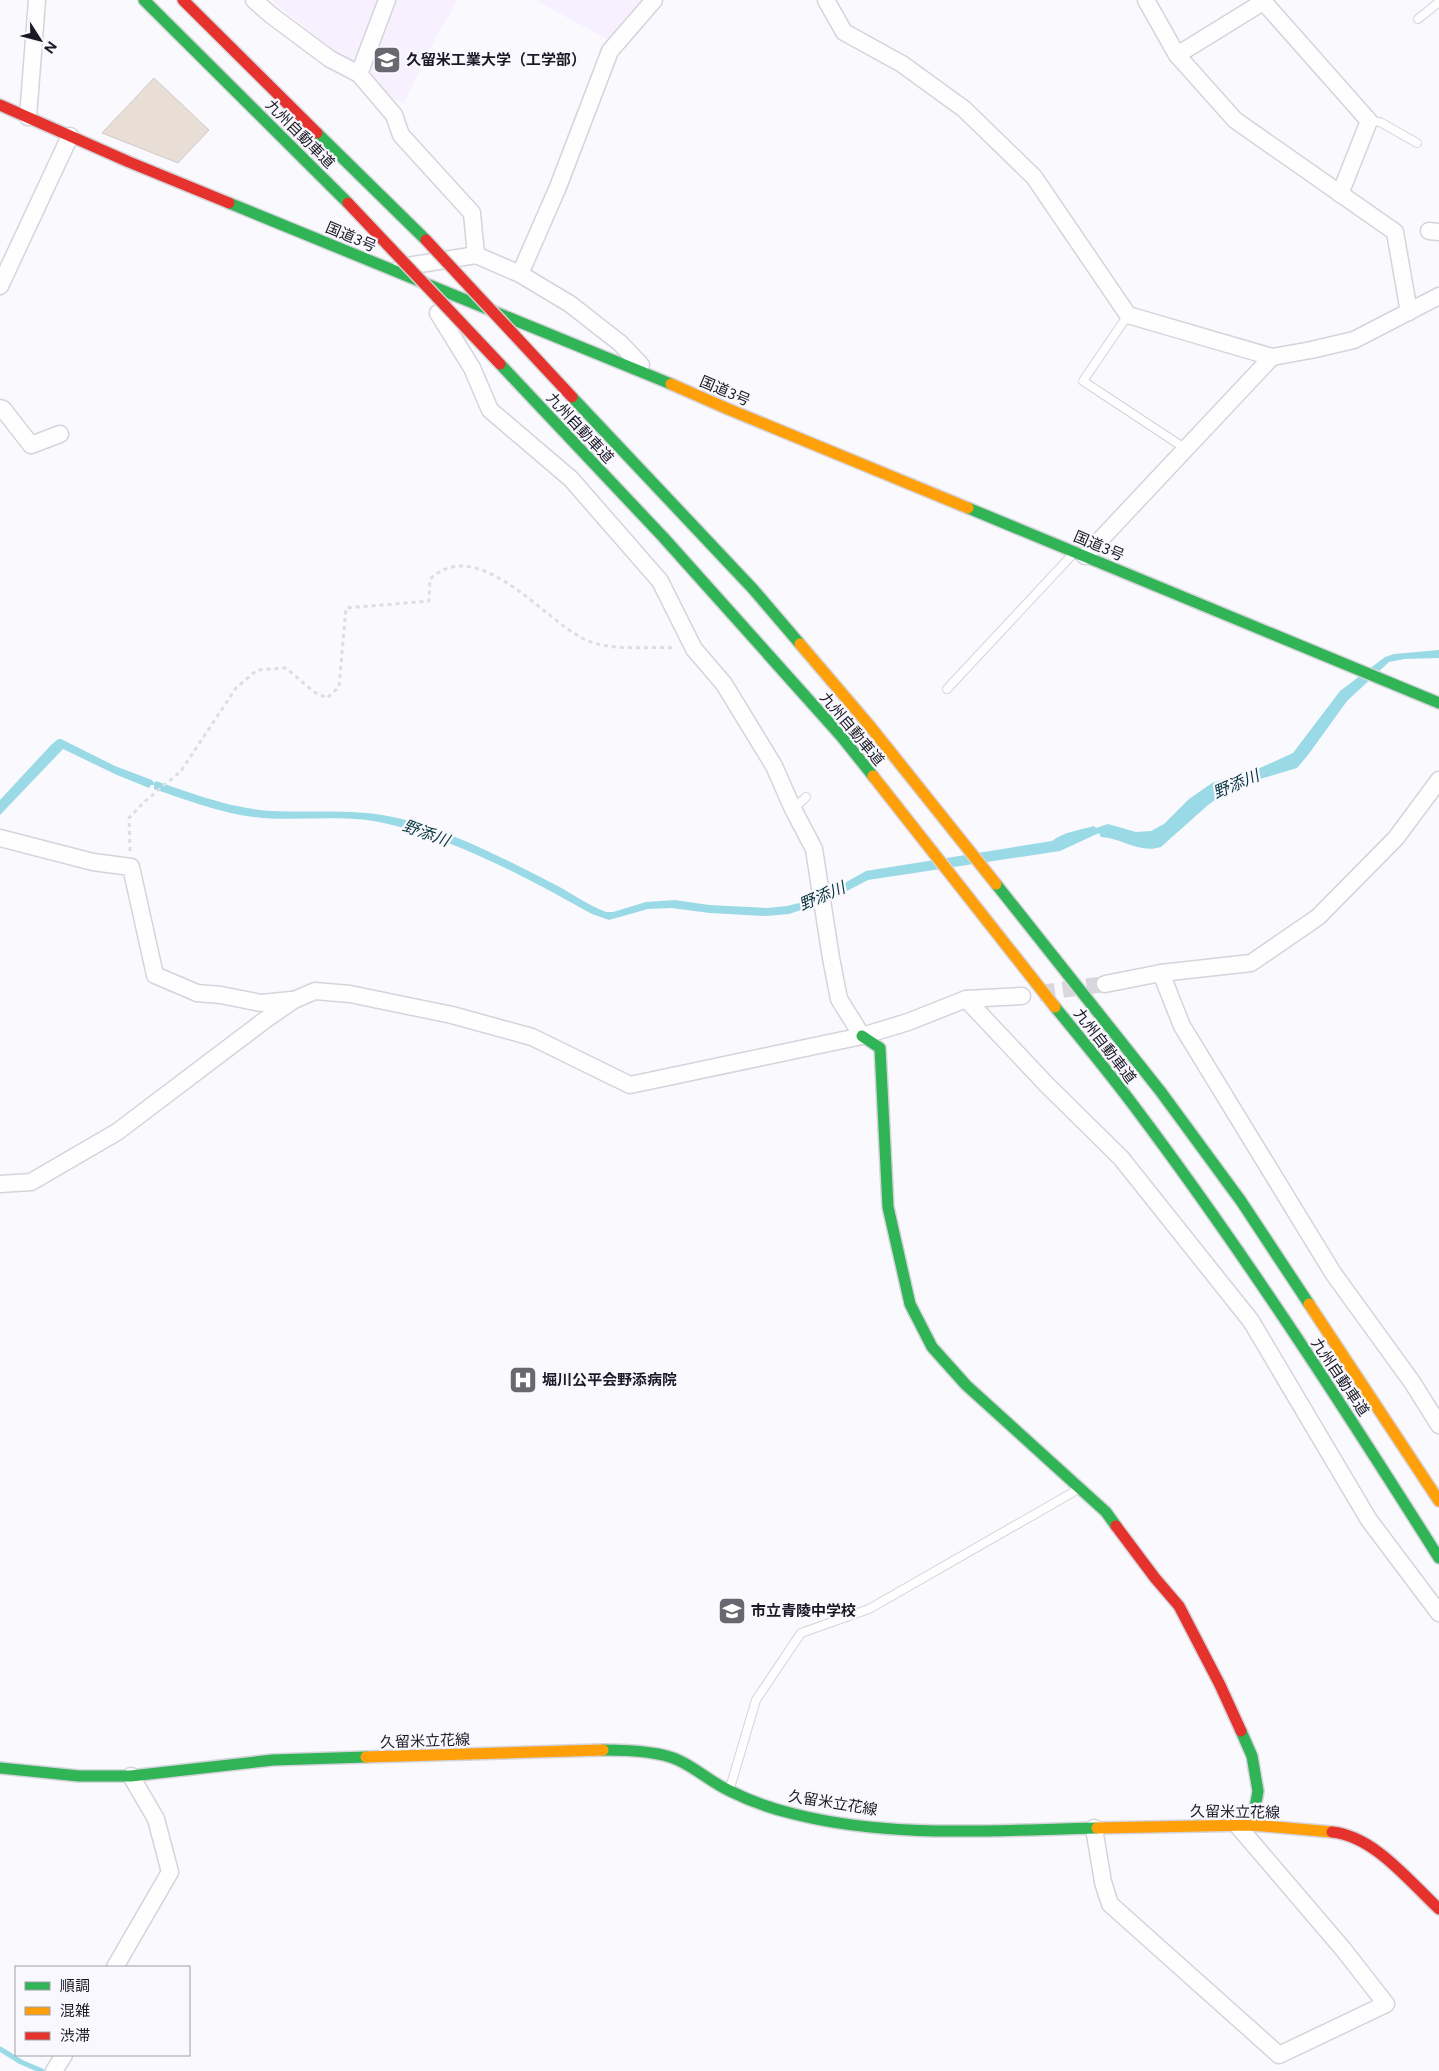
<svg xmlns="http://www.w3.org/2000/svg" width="1439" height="2071" font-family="Figtree,'Noto Sans JP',sans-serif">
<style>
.education{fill:#f7f1ff}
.water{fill:#9adae6}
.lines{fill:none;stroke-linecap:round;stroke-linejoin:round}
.stream{stroke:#9adae6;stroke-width:5}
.building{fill:#e8ded6;stroke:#d0cbc9}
.street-tunnel{stroke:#d9d7dd;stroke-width:16;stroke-dasharray:16 8;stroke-linecap:butt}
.lane-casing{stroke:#d5d4db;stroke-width:10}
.street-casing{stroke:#d5d4db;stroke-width:19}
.fast-casing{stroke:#d5d4db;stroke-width:14}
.slow-casing{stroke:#d5d4db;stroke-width:14}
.jam-casing{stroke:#d5d4db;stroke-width:14}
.path{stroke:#dededf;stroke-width:3;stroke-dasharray:4 4;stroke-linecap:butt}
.lane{stroke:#fefeff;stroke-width:8}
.street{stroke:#fefeff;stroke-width:16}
.fast{stroke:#30b455;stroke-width:11}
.slow{stroke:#ff9f0a;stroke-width:11}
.jam{stroke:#e5322d;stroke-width:11}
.jam-bridge-casing{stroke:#d4d3d8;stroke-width:14;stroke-linecap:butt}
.jam-bridge{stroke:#e5322d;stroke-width:11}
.labels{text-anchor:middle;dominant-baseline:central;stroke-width:4.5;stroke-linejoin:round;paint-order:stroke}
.poi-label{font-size:15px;font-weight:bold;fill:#1b1924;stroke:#f9f8ff;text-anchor:start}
.street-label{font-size:15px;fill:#1b1924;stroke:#f9f8ff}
.water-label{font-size:16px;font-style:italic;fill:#07353b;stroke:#f9f8ff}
</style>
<rect width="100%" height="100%" fill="#faf9fe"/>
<g class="education">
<path d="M 271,0 L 458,0 L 437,35 L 404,103 L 394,100 L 365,70 L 335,51 Z"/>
<path d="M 535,0 L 645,0 L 608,40 Z"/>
</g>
<path class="water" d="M 1439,650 L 1439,658 L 1404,659 L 1389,662 L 1347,701 L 1308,755 L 1297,768 L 1240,785 L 1226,792 L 1208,805 L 1161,847 C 1139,854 1122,838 1101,837 L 1099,833 L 1060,851 L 868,880 L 828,901 L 789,914 L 766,916 L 710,913 L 671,908 L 648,909 L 609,920 L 592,914 C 525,877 458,840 384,823 C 345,814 303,821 263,818 C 225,815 189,801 154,789 L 154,785 L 151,785 L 149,788 L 117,775 L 63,749 L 0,815 L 0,800 L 51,745 L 58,739 L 61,739 L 115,766 L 152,780 L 154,783 L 156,781 C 194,794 232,809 273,811 C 316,813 359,808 402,819 C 455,833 503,858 552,883 C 570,892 587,905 606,912 L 613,912 L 646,902 L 675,900 L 709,905 L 767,908 L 787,906 L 807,901 L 825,894 L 866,871 L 1052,841 C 1063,832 1080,830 1094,826 L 1096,828 L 1108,824 L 1136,832 L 1151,831 L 1164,824 L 1189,799 L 1212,783 L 1260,768 L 1293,753 L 1340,691 L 1385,657 L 1394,654 Z"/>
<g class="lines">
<path class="stream" d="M 0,2049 L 21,2062 L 42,2071"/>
</g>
<path class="building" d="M 154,78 L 209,130 L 178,163 L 102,133 Z"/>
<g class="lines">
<path class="street-tunnel" d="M 1039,993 L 1105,984"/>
<g class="lane-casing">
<g id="lane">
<path d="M 1418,19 L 1439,2"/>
<path d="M 1369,121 L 1380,122 L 1417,143"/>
<path d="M 1128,315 L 1083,381 L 1186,449"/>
<path d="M 947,689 L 1072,555"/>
<path d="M 793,809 L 806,797"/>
<path d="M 730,1788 L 756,1700 L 801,1633 L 869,1609 L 1077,1490"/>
</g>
</g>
<g class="street-casing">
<g id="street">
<path d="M 254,0 L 271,15 L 330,59 L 359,74 L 394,115 L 401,135 L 472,213 L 476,255"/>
<path d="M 826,0 L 844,32 L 902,64 L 964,109 L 1034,177 L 1128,315 L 1272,357 L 1311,350 L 1354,340 L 1439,296"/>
<path d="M 1146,0 L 1177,55 L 1235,120 L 1395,232 L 1409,312"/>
<path d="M 1262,0 L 1369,121 L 1340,194"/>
<path d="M 1177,55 L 1263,2"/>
<path d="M 359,74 L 387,0"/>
<path d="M 28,117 L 37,0"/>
<path d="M 1429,231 L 1439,232"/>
<path d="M 401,267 L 476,255 L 520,274 L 570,304 L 620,343 L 641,365"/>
<path d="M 520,274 L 558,187 L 610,51 L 654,0"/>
<path d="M 0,286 L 70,136"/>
<path d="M 438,313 L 472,368 L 490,410 L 571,479 L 660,581 L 694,649 L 724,684 L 774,766 L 793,809 L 814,849 L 831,958 L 839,999 L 862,1036"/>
<path d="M 0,408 L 3,409 L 31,445 L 60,434"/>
<path d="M 1085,556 L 1272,357"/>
<path d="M 0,838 L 93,862 L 131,867 L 155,975 L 197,993 L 221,995 L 261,1003 L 292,1000"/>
<path d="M 1161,973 L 1182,1026 L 1333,1273 L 1412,1382 L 1439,1425"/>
<path d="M 1105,984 L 1161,973 L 1251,963 L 1318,917 L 1396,838 L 1439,780"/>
<path d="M 966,999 L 1046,1084 L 1121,1158 L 1251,1321 L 1369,1520 L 1439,1613"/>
<path d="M 0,1184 L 31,1182 L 117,1132 L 265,1020 L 294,1000 L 315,991 L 350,994 L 452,1015 L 532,1037 L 630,1085 L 862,1036 L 908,1022 L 966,999 L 1022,996"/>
<path d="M 1094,1828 L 1103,1882 L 1110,1904 L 1279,2055 L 1386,2004 L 1343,1949 L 1237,1825"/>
<path d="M 115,1967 L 170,1872 L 156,1819 L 131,1776"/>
<path d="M 54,2071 L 64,2055"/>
</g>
</g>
<g class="fast-casing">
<g id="fast">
<path d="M 144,0 L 348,203"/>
<path d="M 317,133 L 426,240"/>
<path d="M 229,203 L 671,384"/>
<path d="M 500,364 L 664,538 L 841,736 L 873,776"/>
<path d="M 572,397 L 753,589 L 800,644"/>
<path d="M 968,508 L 1439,703"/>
<path d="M 996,884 L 1161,1092 L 1241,1201 L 1309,1304"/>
<path d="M 1055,1007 C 1083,1041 1111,1075 1137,1110 C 1245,1254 1343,1406 1439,1558"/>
<path d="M 862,1036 L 880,1048 L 888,1207 L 910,1304 L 932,1347 L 966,1385 L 1106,1512 L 1116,1526"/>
<path d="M 1241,1731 L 1252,1756 L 1258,1791 L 1252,1825"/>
<path d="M 603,1750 C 625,1750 659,1751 678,1760 C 696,1768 712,1783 730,1791 C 750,1801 773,1809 794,1814 C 893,1839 997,1830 1097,1828"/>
<path d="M 0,1768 L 79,1776 L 131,1776 L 273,1760 L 366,1757"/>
</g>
</g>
<g class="slow-casing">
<g id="slow">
<path d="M 671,384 L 728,409 L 968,508"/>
<path d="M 800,644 L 869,725 L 996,884"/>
<path d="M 873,776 L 1055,1007"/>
<path d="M 1309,1304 L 1439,1501"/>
<path d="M 366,1757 L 603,1750"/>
<path d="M 1097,1828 L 1252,1825 L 1332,1832"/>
</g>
</g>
<g class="jam-casing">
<g id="jam">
<path d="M 183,0 L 317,133"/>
<path d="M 0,105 L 129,162 L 229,203"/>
<path d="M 1116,1526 L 1155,1578 L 1179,1606 L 1220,1685 L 1241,1731"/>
<path d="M 1332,1832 C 1374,1836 1409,1881 1439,1909"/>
</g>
</g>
<path class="path" d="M 130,851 L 129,818 L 143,803 L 181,771 L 236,688 L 257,670 L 286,668 L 314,692 L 327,698 L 339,687 L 346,608 L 429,601 L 430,579 C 478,534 543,619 584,639 C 610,652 646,646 675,648"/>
<use href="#lane" class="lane"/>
<use href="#street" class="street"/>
<use href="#fast" class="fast"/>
<use href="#slow" class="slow"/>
<use href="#jam" class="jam"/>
<g class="jam-bridge-casing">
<g id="jam-bridge">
<path d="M 348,203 L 500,364"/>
<path d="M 426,240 L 572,397"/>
</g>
</g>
<use href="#jam-bridge" class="jam-bridge"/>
</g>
<defs>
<g id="university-square" transform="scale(1.4375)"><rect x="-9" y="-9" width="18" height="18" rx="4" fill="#696770" stroke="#f9f8ff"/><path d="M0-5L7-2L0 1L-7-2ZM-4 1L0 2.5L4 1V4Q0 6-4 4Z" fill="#fff"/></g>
<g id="hospital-square" transform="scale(1.4375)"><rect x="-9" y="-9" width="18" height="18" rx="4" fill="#696770" stroke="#f9f8ff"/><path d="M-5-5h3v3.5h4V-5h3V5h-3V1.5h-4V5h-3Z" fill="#fff"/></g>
<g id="school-square" transform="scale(1.4375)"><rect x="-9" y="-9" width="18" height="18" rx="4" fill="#696770" stroke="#f9f8ff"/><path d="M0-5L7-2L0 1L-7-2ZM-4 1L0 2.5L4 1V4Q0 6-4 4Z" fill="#fff"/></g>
</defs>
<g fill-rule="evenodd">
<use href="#university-square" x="387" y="60"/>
<use href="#hospital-square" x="523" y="1380"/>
<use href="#school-square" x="732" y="1611"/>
</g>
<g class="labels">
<g class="poi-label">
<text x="406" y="60">久留米工業大学（工学部）</text>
<text x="542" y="1380">堀川公平会野添病院</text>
<text x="751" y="1611">市立青陵中学校</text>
</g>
<g class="street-label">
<text transform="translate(300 134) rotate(45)">九州自動車道</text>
<text transform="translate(351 237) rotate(23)">国道3号</text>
<text transform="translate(725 391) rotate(23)">国道3号</text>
<text transform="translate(580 428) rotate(47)">九州自動車道</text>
<text transform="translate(1099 546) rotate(23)">国道3号</text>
<text transform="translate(852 729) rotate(50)">九州自動車道</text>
<text transform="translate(1105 1046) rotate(52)">九州自動車道</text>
<text transform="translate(1340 1377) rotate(56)">九州自動車道</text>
<text transform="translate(425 1741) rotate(-2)">久留米立花線</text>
<text transform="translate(833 1803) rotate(9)">久留米立花線</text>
<text transform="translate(1235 1812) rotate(1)">久留米立花線</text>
</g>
<g class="water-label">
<text transform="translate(1236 784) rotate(-23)">野添川</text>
<text transform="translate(426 833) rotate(20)">野添川</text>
<text transform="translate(822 896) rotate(-23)">野添川</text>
</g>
</g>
<rect x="15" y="1966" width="175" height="90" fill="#f9f8ff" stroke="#a09fa7"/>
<rect x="25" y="1982" width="25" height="8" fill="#30b455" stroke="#a09fa7"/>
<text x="60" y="1991" font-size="15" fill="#1b1924">順調</text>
<rect x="25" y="2007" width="25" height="8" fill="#ff9f0a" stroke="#a09fa7"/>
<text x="60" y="2016" font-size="15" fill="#1b1924">混雑</text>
<rect x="25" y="2032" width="25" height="8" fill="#e5322d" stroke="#a09fa7"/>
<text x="60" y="2041" font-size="15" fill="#1b1924">渋滞</text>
<g transform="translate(40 40) rotate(126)" stroke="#f9f8ff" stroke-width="4" paint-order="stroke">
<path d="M0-4L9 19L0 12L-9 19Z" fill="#1b1924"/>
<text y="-8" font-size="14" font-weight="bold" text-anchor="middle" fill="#1b1924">N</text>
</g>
</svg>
